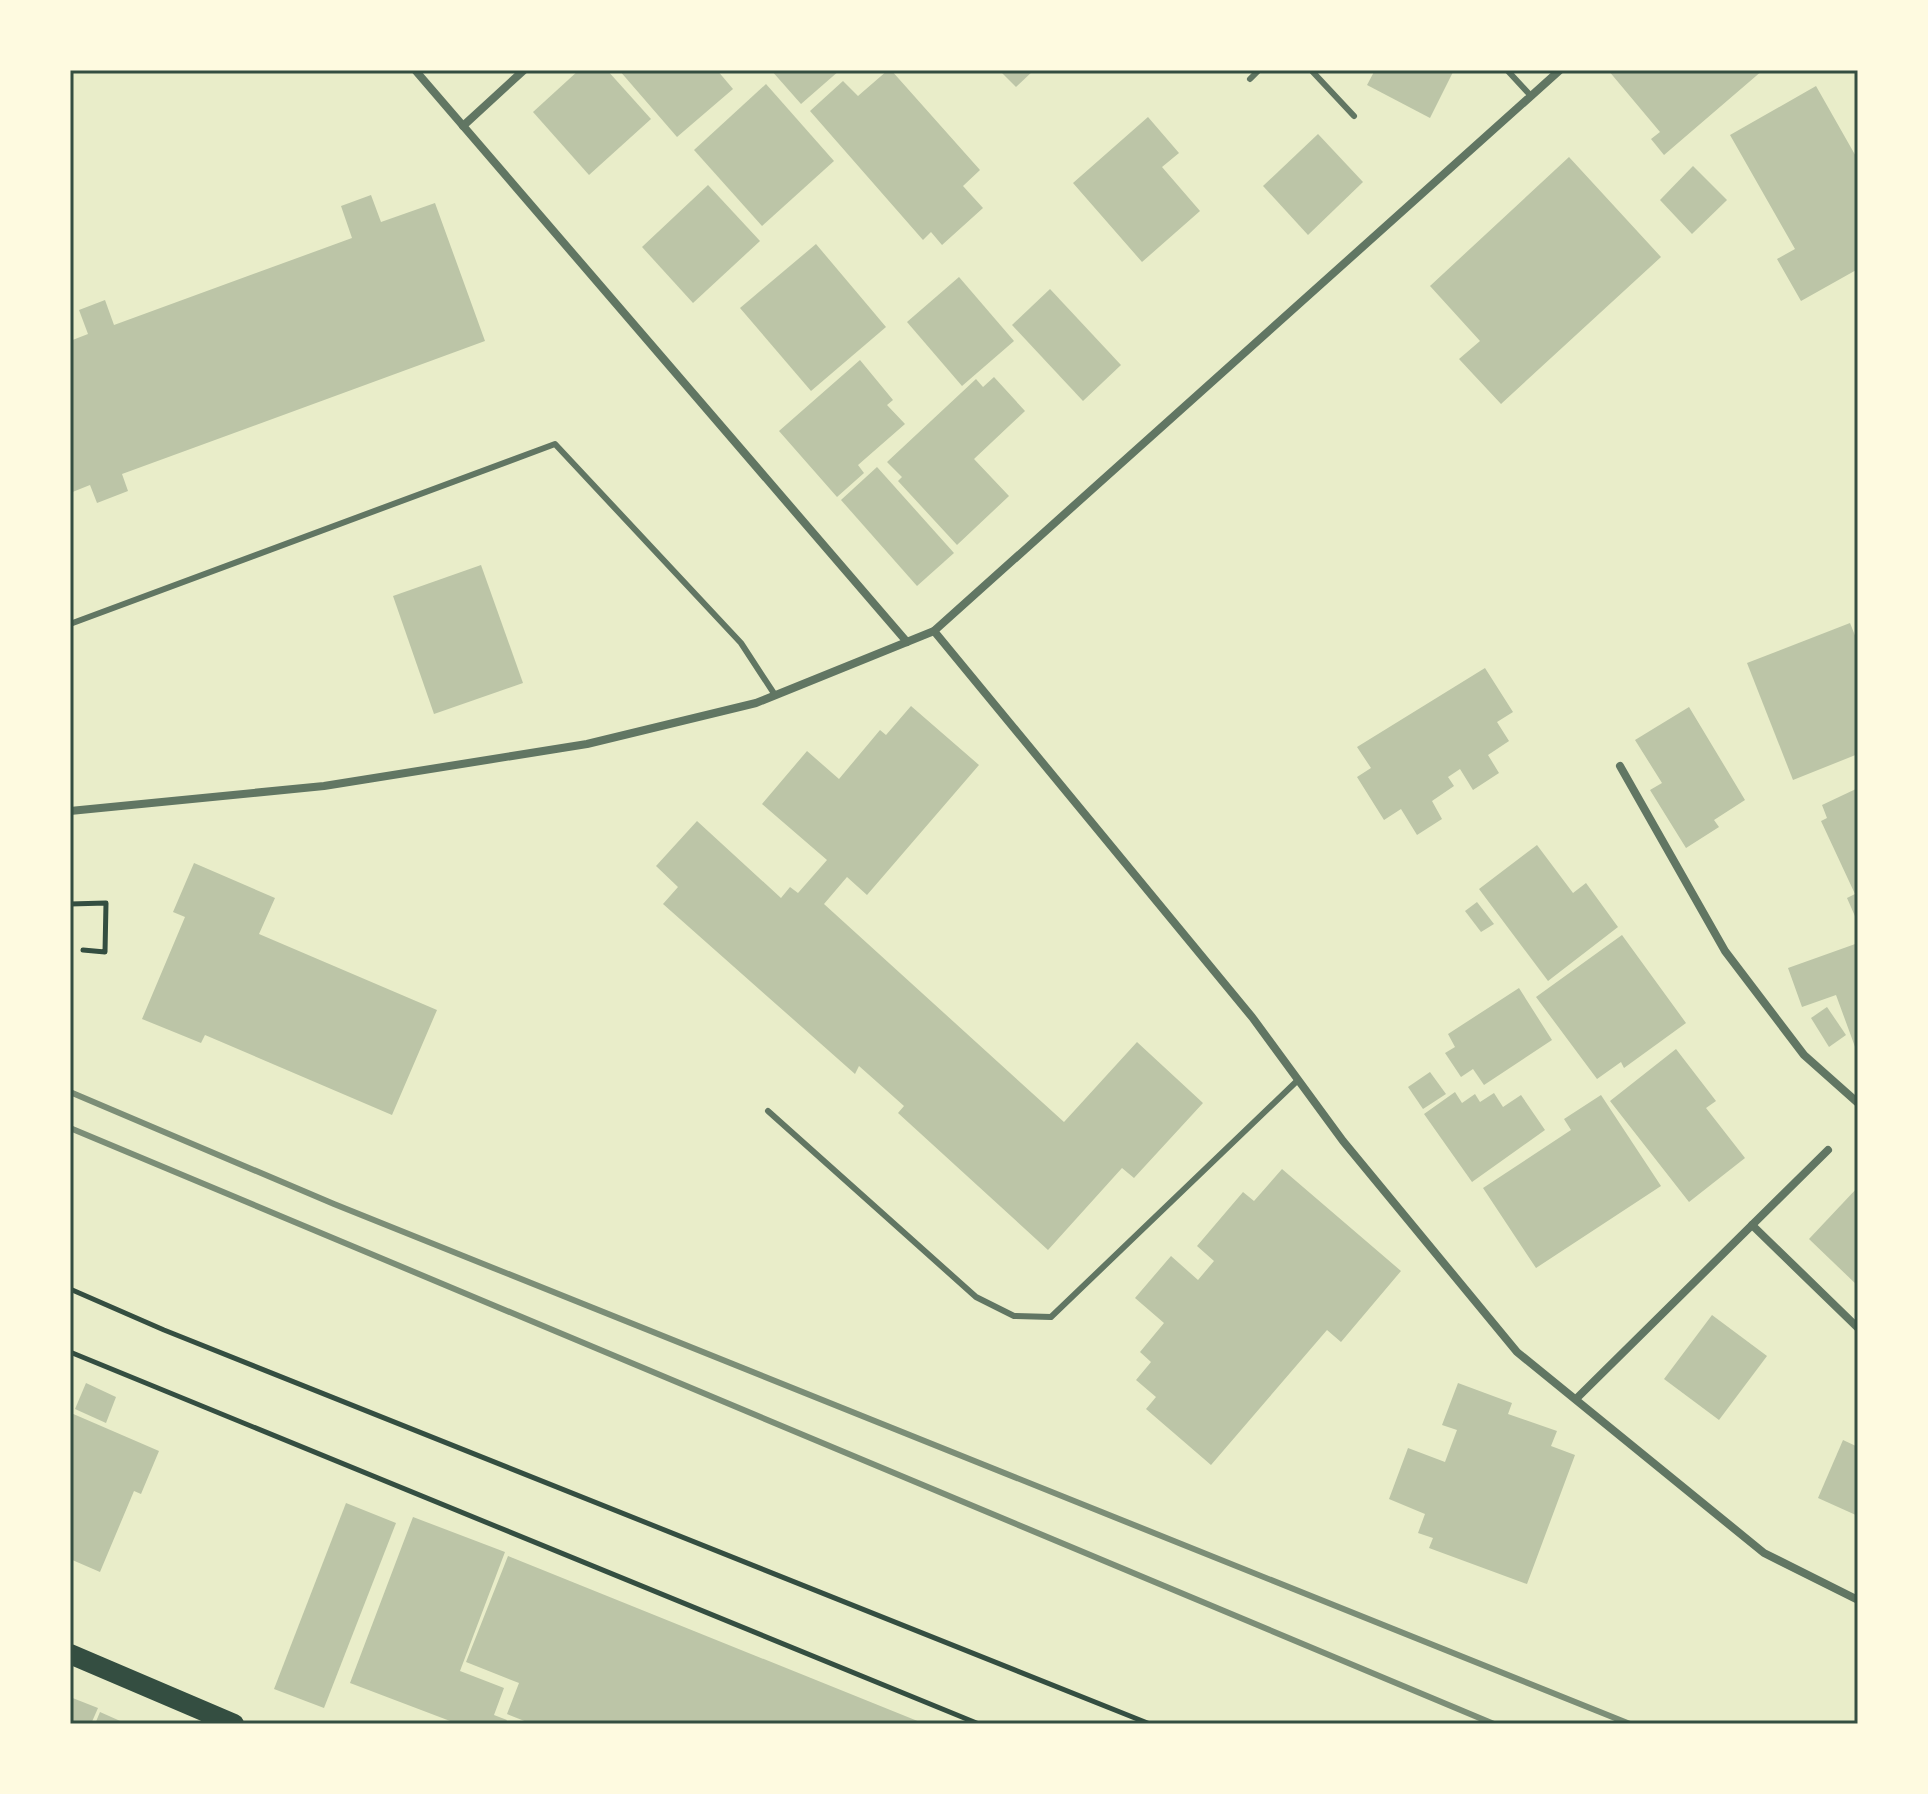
<svg xmlns="http://www.w3.org/2000/svg" width="1928" height="1794" font-family="'Varela Round',sans-serif">
<style>
.building{fill:#bcc5a7}
.lines{fill:none;stroke-linecap:round;stroke-linejoin:round}
.path{stroke:#344e41;stroke-width:5}
.service{stroke:#617663;stroke-width:6}
.minor{stroke:#617663;stroke-width:8}
.primary{stroke:#344e41;stroke-width:20}
.rail{stroke:#7c8e77;stroke-width:6}
.neatline{fill:none;stroke:#344e41;stroke-width:3}
</style>
<rect width="100%" height="100%" fill="#e9edc9"/>
<g class="building">
<path d="M 579,70 L 607,70 L 651,119 L 589,175 L 533,112 Z"/>
<path d="M 619,70 L 717,70 L 733,89 L 677,137 Z"/>
<path d="M 771,70 L 840,70 L 801,104 Z"/>
<path d="M 888,70 L 891,70 L 980,170 L 963,186 L 983,208 L 942,245 L 931,232 L 923,240 L 810,111 L 843,81 L 858,96 Z"/>
<path d="M 999,70 L 1034,70 L 1016,87 Z"/>
<path d="M 1375,70 L 1449,70 L 1453,72 L 1430,118 L 1367,85 Z"/>
<path d="M 1608,70 L 1763,70 L 1664,155 L 1651,139 L 1660,132 Z"/>
<path d="M 766,84 L 834,161 L 762,226 L 694,150 Z"/>
<path d="M 1816,86 L 1858,160 L 1858,269 L 1801,301 L 1777,259 L 1795,249 L 1730,135 Z"/>
<path d="M 1148,117 L 1179,153 L 1162,167 L 1200,211 L 1142,262 L 1073,183 Z"/>
<path d="M 1318,134 L 1363,182 L 1308,235 L 1263,186 Z"/>
<path d="M 1569,157 L 1661,257 L 1501,404 L 1459,359 L 1480,341 L 1430,286 Z"/>
<path d="M 1693,166 L 1727,200 L 1692,234 L 1660,200 Z"/>
<path d="M 708,185 L 760,241 L 693,303 L 642,247 Z"/>
<path d="M 371,195 L 381,222 L 435,203 L 485,341 L 122,474 L 128,491 L 97,503 L 90,485 L 70,493 L 70,341 L 88,334 L 79,310 L 105,300 L 114,325 L 352,238 L 341,206 Z"/>
<path d="M 816,244 L 886,327 L 811,391 L 740,308 Z"/>
<path d="M 959,277 L 1014,341 L 962,386 L 907,322 Z"/>
<path d="M 1050,289 L 1121,365 L 1083,401 L 1012,325 Z"/>
<path d="M 860,360 L 893,400 L 887,405 L 905,424 L 858,465 L 864,473 L 837,497 L 779,431 Z"/>
<path d="M 994,377 L 1025,411 L 974,459 L 1009,496 L 957,545 L 898,481 L 902,477 L 887,462 L 976,379 L 983,387 Z"/>
<path d="M 877,467 L 954,553 L 917,586 L 841,500 Z"/>
<path d="M 481,565 L 523,683 L 434,714 L 393,596 Z"/>
<path d="M 1850,623 L 1858,643 L 1858,754 L 1793,780 L 1747,663 Z"/>
<path d="M 1485,668 L 1513,712 L 1497,722 L 1509,741 L 1488,755 L 1499,773 L 1473,790 L 1460,769 L 1448,777 L 1454,786 L 1432,801 L 1442,819 L 1417,835 L 1401,809 L 1384,820 L 1357,777 L 1371,768 L 1357,747 Z"/>
<path d="M 911,706 L 979,765 L 867,895 L 847,877 L 824,904 L 1064,1122 L 1137,1042 L 1203,1103 L 1134,1178 L 1122,1168 L 1048,1250 L 898,1113 L 904,1106 L 859,1066 L 855,1074 L 663,904 L 678,887 L 656,866 L 697,821 L 781,898 L 790,887 L 798,893 L 827,860 L 762,804 L 807,751 L 839,779 L 880,730 L 886,735 Z"/>
<path d="M 1689,707 L 1745,800 L 1714,820 L 1719,827 L 1686,848 L 1650,790 L 1662,783 L 1635,740 Z"/>
<path d="M 1858,788 L 1858,923 L 1847,898 L 1855,894 L 1821,821 L 1827,818 L 1822,805 Z"/>
<path d="M 1537,845 L 1573,893 L 1586,883 L 1618,927 L 1548,981 L 1479,889 Z"/>
<path d="M 194,863 L 275,898 L 259,934 L 437,1010 L 392,1115 L 205,1035 L 201,1043 L 142,1019 L 185,917 L 173,912 Z"/>
<path d="M 1477,902 L 1494,924 L 1481,932 L 1465,911 Z"/>
<path d="M 1622,935 L 1686,1023 L 1624,1068 L 1621,1062 L 1597,1079 L 1536,997 Z"/>
<path d="M 1858,943 L 1858,1055 L 1836,995 L 1802,1007 L 1788,968 Z"/>
<path d="M 1519,988 L 1552,1040 L 1484,1085 L 1473,1069 L 1461,1077 L 1445,1053 L 1455,1047 L 1448,1034 Z"/>
<path d="M 1827,1007 L 1846,1035 L 1829,1047 L 1811,1018 Z"/>
<path d="M 1676,1049 L 1716,1101 L 1706,1108 L 1745,1158 L 1689,1202 L 1610,1101 Z"/>
<path d="M 1430,1072 L 1446,1094 L 1423,1109 L 1408,1087 Z"/>
<path d="M 1455,1092 L 1462,1103 L 1475,1094 L 1480,1102 L 1494,1093 L 1503,1107 L 1521,1095 L 1545,1130 L 1472,1182 L 1424,1114 Z"/>
<path d="M 1601,1095 L 1661,1186 L 1536,1268 L 1483,1188 L 1571,1130 L 1564,1119 Z"/>
<path d="M 1282,1169 L 1401,1271 L 1341,1342 L 1327,1330 L 1211,1465 L 1146,1409 L 1156,1397 L 1136,1380 L 1151,1362 L 1140,1352 L 1164,1323 L 1135,1298 L 1171,1256 L 1198,1280 L 1214,1261 L 1197,1246 L 1243,1192 L 1254,1201 Z"/>
<path d="M 1858,1187 L 1858,1286 L 1809,1239 Z"/>
<path d="M 1712,1315 L 1767,1356 L 1719,1420 L 1664,1379 Z"/>
<path d="M 86,1383 L 116,1397 L 106,1423 L 75,1409 Z"/>
<path d="M 1458,1383 L 1512,1403 L 1508,1414 L 1557,1431 L 1551,1446 L 1575,1455 L 1527,1584 L 1429,1548 L 1433,1538 L 1418,1533 L 1425,1514 L 1389,1499 L 1408,1448 L 1445,1462 L 1457,1430 L 1442,1425 Z"/>
<path d="M 71,1413 L 159,1451 L 141,1494 L 134,1491 L 100,1572 L 70,1559 Z"/>
<path d="M 1843,1440 L 1858,1447 L 1858,1516 L 1818,1498 Z"/>
<path d="M 346,1503 L 396,1523 L 324,1708 L 274,1689 Z"/>
<path d="M 413,1517 L 505,1552 L 460,1671 L 504,1688 L 494,1715 L 507,1720 L 505,1724 L 458,1724 L 350,1683 Z"/>
<path d="M 508,1556 L 925,1724 L 532,1724 L 507,1714 L 519,1683 L 466,1662 Z"/>
<path d="M 70,1697 L 98,1708 L 91,1724 L 70,1724 Z"/>
<path d="M 100,1712 L 127,1724 L 95,1724 Z"/>
</g>
<g class="lines">
<g class="path">
<path d="M 70,904 L 106,903 L 105,952 L 83,950"/>
<path d="M 70,1289 L 164,1330 L 1150,1724"/>
<path d="M 70,1352 L 979,1724"/>
</g>
<g class="service">
<path d="M 1311,70 L 1354,116"/>
<path d="M 1507,70 L 1531,96"/>
<path d="M 1250,79 L 1259,70"/>
<path d="M 70,624 L 555,444 L 741,643 L 775,695"/>
<path d="M 768,1111 L 976,1297 L 1014,1316 L 1051,1317 L 1298,1080"/>
</g>
<g class="minor">
<path d="M 415,70 L 907,642"/>
<path d="M 463,126 L 524,70"/>
<path d="M 934,631 L 1252,1017 L 1343,1141 L 1517,1352 L 1764,1553 L 1858,1600"/>
<path d="M 1620,766 L 1725,951 L 1804,1055 L 1858,1103"/>
<path d="M 70,811 L 324,786 L 587,744 L 756,703 L 934,631 L 1560,70"/>
<path d="M 1752,1225 L 1858,1328"/>
<path d="M 1576,1399 L 1828,1150"/>
</g>
<path class="primary" d="M 70,1654 L 234,1724"/>
<g class="rail">
<path d="M 70,1092 L 334,1204 L 1630,1724"/>
<path d="M 70,1128 L 1494,1724"/>
</g>
</g>
<rect width="1928" height="1794" fill="none" stroke="#fefae0" stroke-width="144"/>
<rect x="72" y="72" width="1784" height="1650" class="neatline"/>
</svg>
